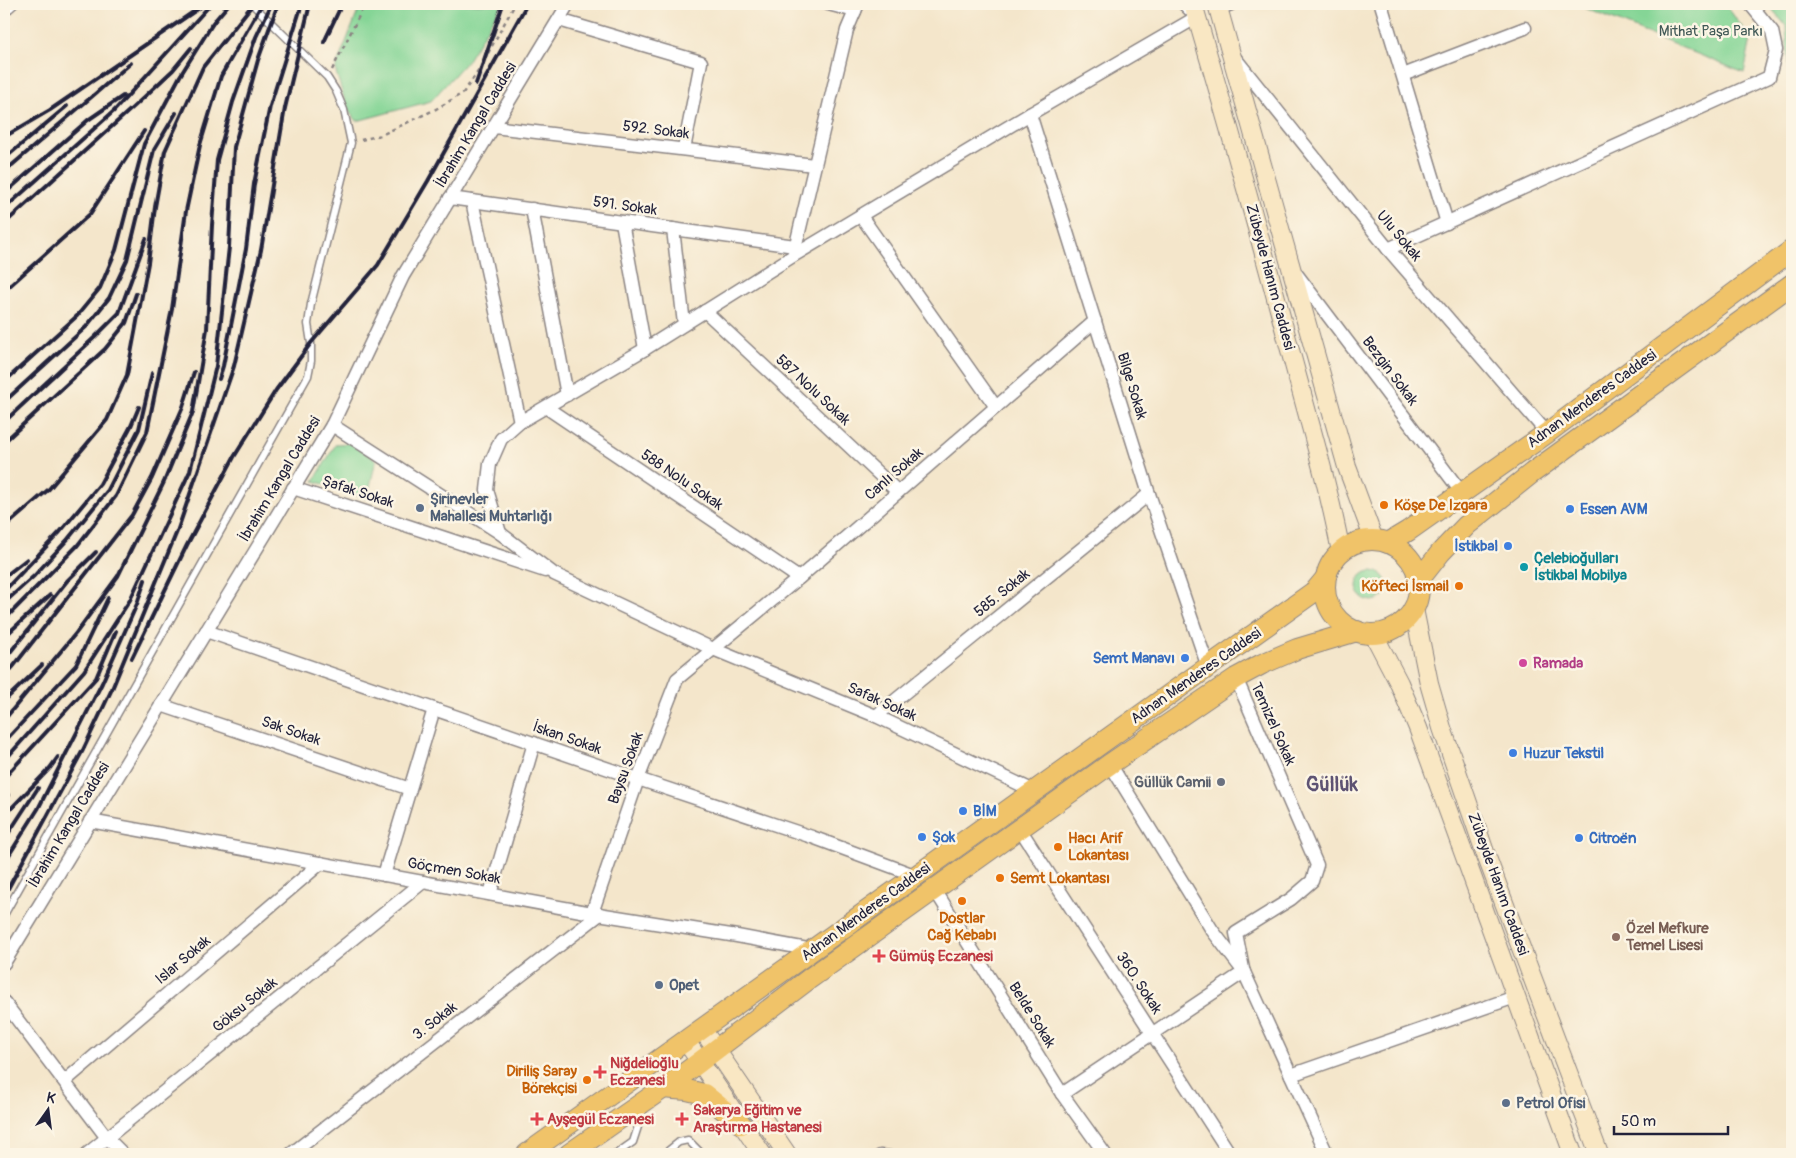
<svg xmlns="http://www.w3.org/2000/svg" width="1796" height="1158" font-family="Pangolin,sans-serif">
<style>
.green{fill:#85d596;stroke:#547c68}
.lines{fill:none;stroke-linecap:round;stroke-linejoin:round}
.service-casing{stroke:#8b8483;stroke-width:9}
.minor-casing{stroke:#8b8483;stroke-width:15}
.secondary-casing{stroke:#8b8483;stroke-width:20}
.primary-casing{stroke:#8b8483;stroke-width:22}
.path{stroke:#8b8483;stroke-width:2.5;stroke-dasharray:4 4;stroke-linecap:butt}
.service{stroke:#fff;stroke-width:6}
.minor{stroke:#fff;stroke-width:12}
.secondary{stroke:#f9e7c3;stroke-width:18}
.primary{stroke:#f0c369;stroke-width:20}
.rail{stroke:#22223b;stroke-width:4}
.food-dot{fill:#e8710a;stroke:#fcf5e5;stroke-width:2}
.service-dot{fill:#5c6f8a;stroke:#fcf5e5;stroke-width:2}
.shop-dot{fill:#3f7fe0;stroke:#fcf5e5;stroke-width:2}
.culture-dot{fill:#0f9aa8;stroke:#fcf5e5;stroke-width:2}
.hotel-dot{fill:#d1479c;stroke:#fcf5e5;stroke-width:2}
.worship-dot{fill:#6b7280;stroke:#fcf5e5;stroke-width:2}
.education-dot{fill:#8d6e63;stroke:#fcf5e5;stroke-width:2}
.health-dot{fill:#e0444e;stroke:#fcf5e5;stroke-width:2}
.labels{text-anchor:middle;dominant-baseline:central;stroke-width:5;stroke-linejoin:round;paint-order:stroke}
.park-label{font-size:15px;fill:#405856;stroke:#fcf5e5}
.street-label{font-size:15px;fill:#22223b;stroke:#fcf5e5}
.service-label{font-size:15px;font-weight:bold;fill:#4e5e75;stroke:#fcf5e5;text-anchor:start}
.food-label{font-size:15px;font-weight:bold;fill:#c56008;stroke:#fcf5e5;text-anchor:start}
.shop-label{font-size:15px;font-weight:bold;fill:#366cbe;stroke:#fcf5e5;text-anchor:start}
.culture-label{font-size:15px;font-weight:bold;fill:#0d838f;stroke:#fcf5e5;text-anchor:start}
.hotel-label{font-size:15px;font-weight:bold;fill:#b23c85;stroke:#fcf5e5;text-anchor:start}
.worship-label{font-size:15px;font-weight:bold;fill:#5b616d;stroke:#fcf5e5;text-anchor:end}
.education-label{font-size:15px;font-weight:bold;fill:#785e54;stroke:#fcf5e5;text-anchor:start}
.health-label{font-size:15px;font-weight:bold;fill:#be3a42;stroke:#fcf5e5;text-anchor:start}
.district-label{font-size:20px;font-weight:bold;fill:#5e5373;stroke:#fcf5e5}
</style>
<rect width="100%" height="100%" fill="#fcf5e5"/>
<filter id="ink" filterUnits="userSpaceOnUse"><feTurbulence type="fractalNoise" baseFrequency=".02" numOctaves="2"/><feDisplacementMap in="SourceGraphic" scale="10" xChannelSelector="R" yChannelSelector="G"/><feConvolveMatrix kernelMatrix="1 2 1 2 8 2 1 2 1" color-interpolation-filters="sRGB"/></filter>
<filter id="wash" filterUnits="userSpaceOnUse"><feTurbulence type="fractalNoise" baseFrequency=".0096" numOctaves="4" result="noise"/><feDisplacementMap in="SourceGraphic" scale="20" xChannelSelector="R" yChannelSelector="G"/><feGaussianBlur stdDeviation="1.12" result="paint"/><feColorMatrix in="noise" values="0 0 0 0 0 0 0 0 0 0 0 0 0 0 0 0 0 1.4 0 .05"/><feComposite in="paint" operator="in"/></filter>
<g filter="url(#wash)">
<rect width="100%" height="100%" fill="#f4e6cb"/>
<g class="green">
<path d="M 361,4 L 502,4 L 468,60 L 431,101 L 357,121 L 347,108 L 336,72 L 336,67 Z"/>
<path d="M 1575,4 L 1725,4 L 1751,39 L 1744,73 Z"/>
<path d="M 1768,4 L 1792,4 L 1792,70 L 1788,70 L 1786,26 Z"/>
<path d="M 354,443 L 376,460 L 367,499 L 314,481 L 336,444 Z"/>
<circle cx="1372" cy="586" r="15"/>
</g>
</g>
<g filter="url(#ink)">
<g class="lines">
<g class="service-casing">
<g id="service">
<path d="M 4,14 L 15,4"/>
<path d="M 4,915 L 308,376 L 311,361 L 311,343 L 308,324 L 311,304 L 351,143 L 344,110 L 336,91 L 327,77 L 252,4"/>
<path d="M 616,1154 L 633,1142 L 644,1108"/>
<path d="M 664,1154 L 679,1142 L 688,1140 L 702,1154"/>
<path d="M 878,1154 L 880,1153 L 890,1154"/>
</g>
</g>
<g class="minor-casing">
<g id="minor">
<path d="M 828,4 L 855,11"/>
<path d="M 1381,4 L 1447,223"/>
<path d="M 1218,9 L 1231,4"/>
<path d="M 559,20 L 701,62 L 684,149"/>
<path d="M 1235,58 L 1388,249 L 1547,433"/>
<path d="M 1403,75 L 1525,28"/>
<path d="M 1030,114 L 1149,494 L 1208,667"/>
<path d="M 494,127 L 814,165"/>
<path d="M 450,198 L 795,246"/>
<path d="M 472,201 L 520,422"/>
<path d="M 532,209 L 567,395"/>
<path d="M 861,216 L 996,407"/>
<path d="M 622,222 L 645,349"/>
<path d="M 673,229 L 684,324"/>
<path d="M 1388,249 L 1769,77 L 1776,50 L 1772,31 L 1750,4"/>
<path d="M 794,253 L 847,30 L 858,4"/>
<path d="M 1295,272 L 1462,493"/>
<path d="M 705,311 L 898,492"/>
<path d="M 547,408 L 799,578"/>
<path d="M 332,425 L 500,533 L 554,574 L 713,649 L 876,716 L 1034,791"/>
<path d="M 293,488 L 545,571"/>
<path d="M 500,533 L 487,490 L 490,464 L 501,439 L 520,422 L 645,349 L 793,256 L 1030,114 L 1197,17 L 1184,4"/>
<path d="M 206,631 L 638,779 L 812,837 L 917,876"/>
<path d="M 1236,678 L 1317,865 L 1312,881 L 1291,899 L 1236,933 L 1243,969"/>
<path d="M 161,705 L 410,789"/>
<path d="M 876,716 L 1149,494"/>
<path d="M 1110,764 L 1212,930 L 1244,972 L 1327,1154"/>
<path d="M 90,821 L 592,913 L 737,936 L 813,950"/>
<path d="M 1020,829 L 1230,1154"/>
<path d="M 384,875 L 434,709"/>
<path d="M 935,890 L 1062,1094 L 1105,1154"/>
<path d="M 490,894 L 534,743"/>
<path d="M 592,913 L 638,779 L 677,679 L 799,578 L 1095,321"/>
<path d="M 4,963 L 332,425 L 403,276 L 568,4"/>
<path d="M 4,1002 L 107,1138 L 123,1154"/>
<path d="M 1291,1075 L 1515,997"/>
<path d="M 65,1081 L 321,863"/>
<path d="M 1062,1094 L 1244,972"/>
<path d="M 87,1154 L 423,882"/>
<path d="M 291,1154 L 600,914"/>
</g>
</g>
<g class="secondary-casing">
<g id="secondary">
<path d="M 1193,4 C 1227,119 1259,234 1290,350 C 1308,417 1328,484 1341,552"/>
<path d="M 1217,4 L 1347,467 L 1374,540"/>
<path d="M 1414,609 L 1429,683 L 1442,728 L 1486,855 L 1599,1154"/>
<path d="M 1374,635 L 1399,683 L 1418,728 L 1573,1154"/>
<path d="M 702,1029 L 787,1154"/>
<path d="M 686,1041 L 762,1154"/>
</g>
</g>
<g class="primary-casing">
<g id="primary">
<circle cx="1372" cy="587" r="47"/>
<path d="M 1388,543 L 1408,531 L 1547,433 L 1792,250"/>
<path d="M 1419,580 L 1441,552 L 1467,525 L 1532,473 L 1792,284"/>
<path d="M 662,1088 L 687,1090 L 704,1094 L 741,1124"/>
<path d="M 527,1154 L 1208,667 L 1315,591 L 1325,579"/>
<path d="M 569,1154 L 685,1073 L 809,979 L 1110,764 L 1236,678 L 1262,664 L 1297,649 L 1357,631"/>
</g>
</g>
<g class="path">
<path d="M 332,70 L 365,4"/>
<path d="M 361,140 L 381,135 L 436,109 L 463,93 L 477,73 L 515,4"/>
</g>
<use href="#service" class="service"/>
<use href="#minor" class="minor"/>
<use href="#secondary" class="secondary"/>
<use href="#primary" class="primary"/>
<g class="rail">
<path d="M 211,25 L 229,4"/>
<path d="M 324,42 L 342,4"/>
<path d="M 476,84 L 503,4"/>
<path d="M 4,137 L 50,110 L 205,4"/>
<path d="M 4,159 L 67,106"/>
<path d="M 4,172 L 131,63"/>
<path d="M 4,194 L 88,120 L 123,96"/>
<path d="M 4,209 L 114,111 L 211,4"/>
<path d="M 4,224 L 140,101 L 173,70 L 191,48"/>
<path d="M 4,291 L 90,214 L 144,131"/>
<path d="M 219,379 L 223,366 L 246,249 L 254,184 L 270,106 L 302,4"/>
<path d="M 4,382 L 77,316 L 100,288 L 116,250 L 144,144 L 180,76 L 215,20"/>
<path d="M 4,402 L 86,327 L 109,298 L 127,260 L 154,150 L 176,113"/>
<path d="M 4,422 L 95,337 L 119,313 L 146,239"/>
<path d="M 4,442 L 105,349 L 126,323 L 136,294"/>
<path d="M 4,528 L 49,489 L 107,420 L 127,375 L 148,263 L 155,207 L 165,151 L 203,67 L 253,4"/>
<path d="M 4,577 L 27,559"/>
<path d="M 4,591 L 60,532 L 100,484 L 131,426 L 139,407"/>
<path d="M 4,603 L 34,576 L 68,539 L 108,490 L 139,429 L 152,373"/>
<path d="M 4,620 L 77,546 L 116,496 L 147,432 L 172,309 L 186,211 L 200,145 L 221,76 L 262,4"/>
<path d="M 4,637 L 50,595"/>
<path d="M 132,658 L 187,545 L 234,457 L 276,390 L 311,343 L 378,265 L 428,181 L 527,4"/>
<path d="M 4,660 L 67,581 L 96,552"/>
<path d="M 4,677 L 13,667 L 132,515 L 152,478 L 183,407 L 194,372"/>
<path d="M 4,701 L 42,665"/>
<path d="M 4,720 L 76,633 L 118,576 L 164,482 L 193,412 L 207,329 L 212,225 L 217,160 L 233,102 L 256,37 L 271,5"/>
<path d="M 4,742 L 76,665 L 108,598"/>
<path d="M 4,761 L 84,671 L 130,600 L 190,471 L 216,366 L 229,247 L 234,147 L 258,60 L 278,4"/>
<path d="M 4,778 L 96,678 L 116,631"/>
<path d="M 4,799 L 8,795"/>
<path d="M 4,816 L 50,768 L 58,757"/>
<path d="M 4,840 L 38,788"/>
<path d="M 4,863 L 38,809 L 102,683 L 137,604 L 145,580"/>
<path d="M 4,896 L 83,750 L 112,689 L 178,529 L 234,366 L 261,250 L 285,108 L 310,4"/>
</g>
</g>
</g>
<g class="food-dot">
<circle cx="1384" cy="505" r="5"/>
<circle cx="1459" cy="586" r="5"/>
<circle cx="1058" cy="847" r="5"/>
<circle cx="1000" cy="878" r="5"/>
<circle cx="962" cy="901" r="5"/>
<circle cx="587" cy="1080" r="5"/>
</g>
<g class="service-dot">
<circle cx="420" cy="508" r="5"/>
<circle cx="659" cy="985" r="5"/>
<circle cx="1506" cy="1103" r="5"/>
</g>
<g class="shop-dot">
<circle cx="1570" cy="509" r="5"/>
<circle cx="1508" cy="546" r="5"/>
<circle cx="1185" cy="658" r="5"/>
<circle cx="1513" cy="753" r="5"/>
<circle cx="963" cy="811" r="5"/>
<circle cx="922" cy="837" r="5"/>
<circle cx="1579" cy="838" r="5"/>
</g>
<circle class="culture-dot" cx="1524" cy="567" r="5"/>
<circle class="hotel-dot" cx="1523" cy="663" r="5"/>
<circle class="worship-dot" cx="1221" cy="782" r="5"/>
<circle class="education-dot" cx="1616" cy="937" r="5"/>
<g class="health-dot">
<path d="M876.5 948.5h5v5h5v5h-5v5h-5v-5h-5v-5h5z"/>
<path d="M597.5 1064.5h5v5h5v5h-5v5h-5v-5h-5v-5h5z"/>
<path d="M534.5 1111.5h5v5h5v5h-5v5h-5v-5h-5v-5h5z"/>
<path d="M679.5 1111.5h5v5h5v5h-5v5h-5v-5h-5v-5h5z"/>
</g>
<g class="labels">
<g class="park-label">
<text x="1711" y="31">Mithat Paşa Parkı</text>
</g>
<g class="street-label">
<text transform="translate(476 125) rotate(-59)">İbrahim Kangal Caddesi</text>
<text transform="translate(656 130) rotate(7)">592. Sokak</text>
<text transform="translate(625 206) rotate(8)">591. Sokak</text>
<text transform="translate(1399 236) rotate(50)">Ulu Sokak</text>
<text transform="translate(1270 277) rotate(75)">Zübeyde Hanım Caddesi</text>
<text transform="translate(1390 371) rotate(53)">Bezgin Sokak</text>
<text transform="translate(1132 386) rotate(73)">Bilge Sokak</text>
<text transform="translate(813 390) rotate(43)">587 Nolu Sokak</text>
<text transform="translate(1592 399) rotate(-36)">Adnan Menderes Caddesi</text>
<text transform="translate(894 474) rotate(-41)">Canlı Sokak</text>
<text transform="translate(280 479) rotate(-59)">İbrahim Kangal Caddesi</text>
<text transform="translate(682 480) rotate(34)">588 Nolu Sokak</text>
<text transform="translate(358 492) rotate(18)">Şafak Sokak</text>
<text transform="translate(1002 593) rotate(-39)">585. Sokak</text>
<text transform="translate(1196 676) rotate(-35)">Adnan Menderes Caddesi</text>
<text transform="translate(882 702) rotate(24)">Safak Sokak</text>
<text transform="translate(1273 724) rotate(66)">Temizel Sokak</text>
<text transform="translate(291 731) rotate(19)">Sak Sokak</text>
<text transform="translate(567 738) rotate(19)">İskan Sokak</text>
<text transform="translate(626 768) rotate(-70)">Baysu Sokak</text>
<text transform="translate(69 825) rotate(-59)">İbrahim Kangal Caddesi</text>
<text transform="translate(454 871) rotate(10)">Göçmen Sokak</text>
<text transform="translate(1498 884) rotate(70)">Zübeyde Hanım Caddesi</text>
<text transform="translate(866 912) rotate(-36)">Adnan Menderes Caddesi</text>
<text transform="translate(183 960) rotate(-40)">Islar Sokak</text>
<text transform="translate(1139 983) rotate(57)">360. Sokak</text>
<text transform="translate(245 1005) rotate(-39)">Göksu Sokak</text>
<text transform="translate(1032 1015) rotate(58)">Belde Sokak</text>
<text transform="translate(435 1021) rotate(-38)">3. Sokak</text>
</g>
<g class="service-label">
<text x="430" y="499">Şirinevler<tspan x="430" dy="17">Mahallesi Muhtarlığı</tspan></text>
<text x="669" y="985">Opet</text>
<text x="1516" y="1103">Petrol Ofisi</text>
</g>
<g class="food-label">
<text x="1394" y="505">Köşe De Izgara</text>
<text x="1449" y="586" text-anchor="end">Köfteci İsmail</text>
<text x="1068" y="838">Hacı Arif<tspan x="1068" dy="17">Lokantası</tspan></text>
<text x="1010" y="878">Semt Lokantası</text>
<text x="962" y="918" text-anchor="middle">Dostlar<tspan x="962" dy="17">Cağ Kebabı</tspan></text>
<text x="577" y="1071" text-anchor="end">Diriliş Saray<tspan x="577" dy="17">Börekçisi</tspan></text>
</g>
<g class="shop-label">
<text x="1580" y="509">Essen AVM</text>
<text x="1498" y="546" text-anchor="end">İstikbal</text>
<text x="1175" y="658" text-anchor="end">Semt Manavı</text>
<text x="1523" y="753">Huzur Tekstil</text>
<text x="973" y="811">BİM</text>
<text x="932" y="837">Şok</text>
<text x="1589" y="838">Citroën</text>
</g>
<g class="culture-label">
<text x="1534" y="558">Çelebioğulları<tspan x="1534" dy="17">İstikbal Mobilya</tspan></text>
</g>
<g class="hotel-label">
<text x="1533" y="663">Ramada</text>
</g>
<g class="worship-label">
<text x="1211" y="782">Güllük Camii</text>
</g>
<g class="education-label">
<text x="1626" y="928">Özel Mefkure<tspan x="1626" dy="17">Temel Lisesi</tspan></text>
</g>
<g class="health-label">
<text x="889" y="956">Gümüş Eczanesi</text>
<text x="610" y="1063">Niğdelioğlu<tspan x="610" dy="17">Eczanesi</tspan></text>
<text x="693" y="1110">Sakarya Eğitim ve<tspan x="693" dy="17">Araştırma Hastanesi</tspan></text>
<text x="547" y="1119">Ayşegül Eczanesi</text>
</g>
<g class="district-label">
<text x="1332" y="784">Güllük</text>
</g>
</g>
<rect width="1796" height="1158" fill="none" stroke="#fcf5e5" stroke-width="20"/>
<g transform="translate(48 1110) rotate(14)" stroke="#fcf5e5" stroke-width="4" paint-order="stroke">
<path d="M0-4L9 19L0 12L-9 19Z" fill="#22223b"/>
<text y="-8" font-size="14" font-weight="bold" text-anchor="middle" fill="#22223b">K</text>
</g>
<path d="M1614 1126v8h114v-8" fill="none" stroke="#22223b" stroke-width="2.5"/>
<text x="1621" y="1126" font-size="15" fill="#22223b" stroke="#fcf5e5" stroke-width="4" paint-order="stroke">50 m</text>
</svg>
